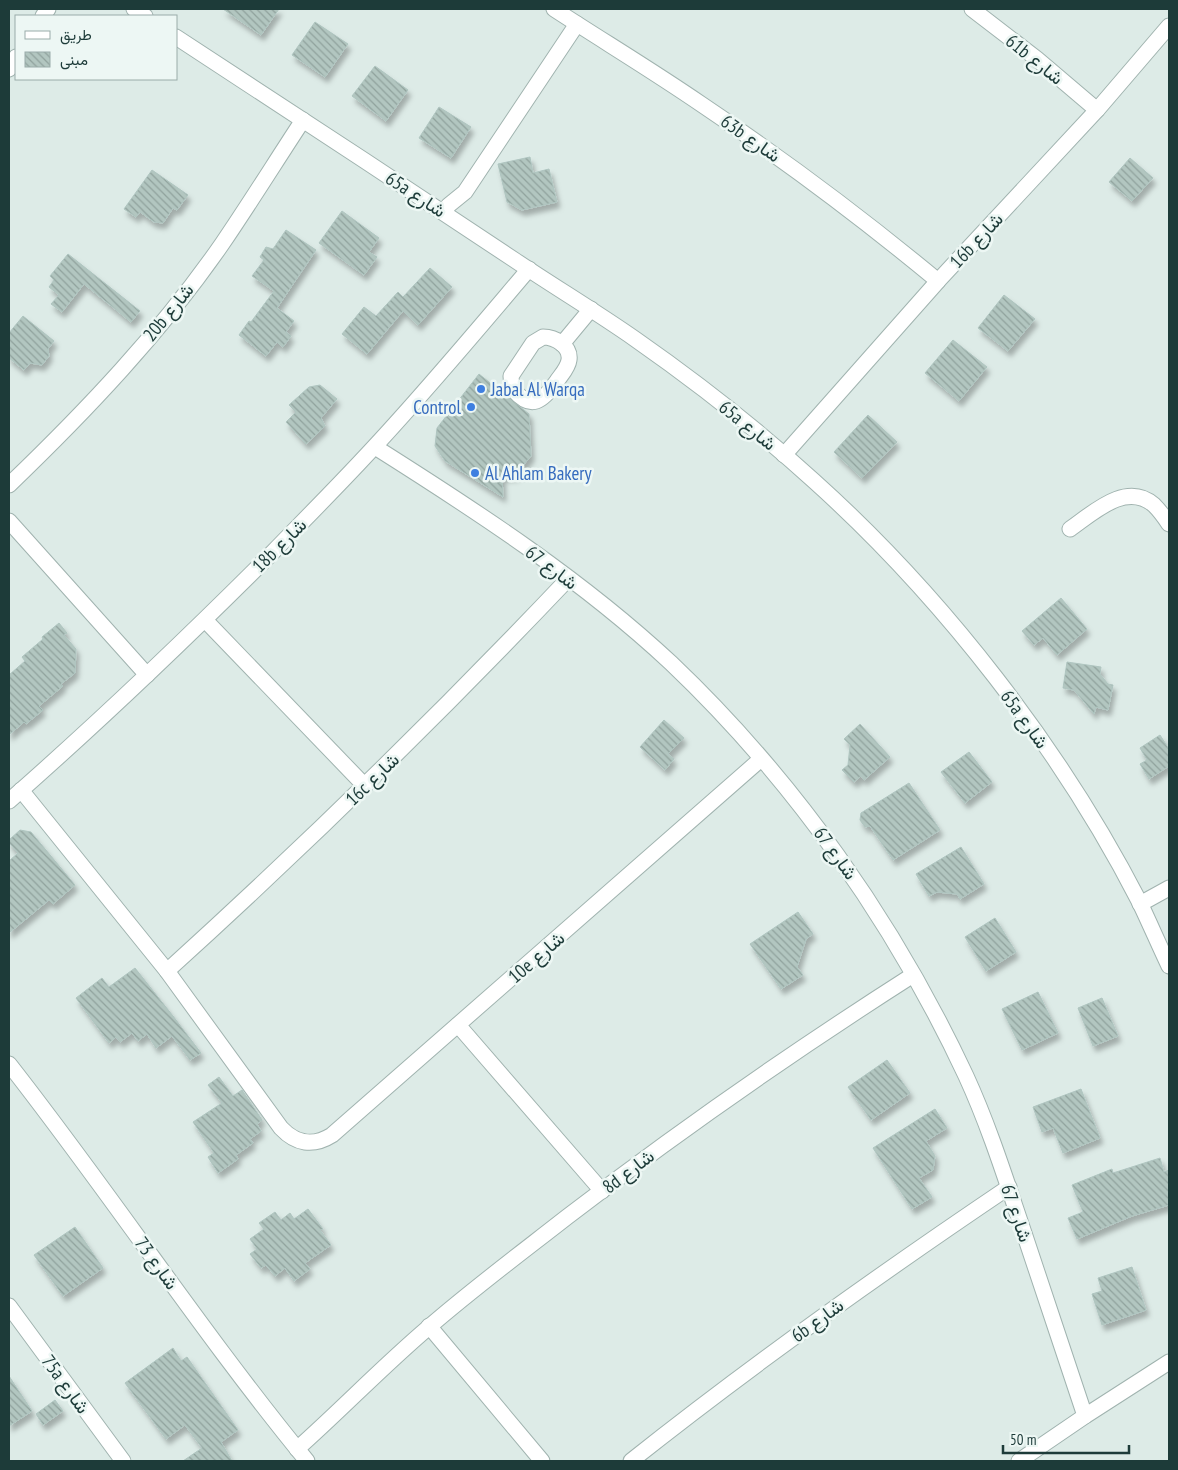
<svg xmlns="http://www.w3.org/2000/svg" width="1178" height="1470" font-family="'PT Sans Narrow',Vazirmatn,sans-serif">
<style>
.building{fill:url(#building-back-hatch);stroke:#afc5c0;filter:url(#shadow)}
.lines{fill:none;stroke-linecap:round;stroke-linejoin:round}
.minor-casing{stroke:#a0b3af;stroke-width:17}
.minor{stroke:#fff;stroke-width:15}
.shop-dot{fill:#3f7fe0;stroke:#edf7f4;stroke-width:2}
.labels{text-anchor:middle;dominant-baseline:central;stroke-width:5;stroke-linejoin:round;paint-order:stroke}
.street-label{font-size:19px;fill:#1d3b39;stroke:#edf7f4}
.shop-label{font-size:19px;fill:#366cbe;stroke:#edf7f4;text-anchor:start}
</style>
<defs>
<pattern id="building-back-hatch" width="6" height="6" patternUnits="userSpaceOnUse" patternTransform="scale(1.25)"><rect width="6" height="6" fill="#b2c6c0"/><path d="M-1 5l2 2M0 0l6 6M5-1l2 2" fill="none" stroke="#90a29d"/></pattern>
<filter id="shadow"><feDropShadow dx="3" dy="5.5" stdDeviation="2.5" flood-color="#0004"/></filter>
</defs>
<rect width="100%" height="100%" fill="#ddebe7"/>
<g class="building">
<path d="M 223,9 L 279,9 L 261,35 Z"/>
<path d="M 315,22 L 348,44 L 325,77 L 292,55 Z"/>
<path d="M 375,66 L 408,90 L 386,121 L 352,96 Z"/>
<path d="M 439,107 L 471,127 L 451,158 L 419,138 Z"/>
<path d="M 530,157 L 533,173 L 549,169 L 557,202 L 522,210 L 507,202 L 498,164 Z"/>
<path d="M 1130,158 L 1153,178 L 1132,201 L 1109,182 Z"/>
<path d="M 152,170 L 188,195 L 177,210 L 173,208 L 163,223 L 154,222 L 140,212 L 136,217 L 124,209 Z"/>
<path d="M 342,211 L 379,238 L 369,252 L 377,257 L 364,275 L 319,243 Z"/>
<path d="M 286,230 L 316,250 L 277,308 L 294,321 L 286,332 L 291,336 L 283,347 L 277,342 L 266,356 L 239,335 L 249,321 L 251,322 L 274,291 L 252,276 L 264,260 L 260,257 L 266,247 L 273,249 Z"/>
<path d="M 68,254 L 140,311 L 131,322 L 84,284 L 62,312 L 51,304 L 59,295 L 49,287 L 54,280 L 50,276 Z"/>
<path d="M 430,268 L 452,287 L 418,325 L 403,311 L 367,354 L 342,334 L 364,307 L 376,316 L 398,292 L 403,297 Z"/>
<path d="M 1004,295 L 1035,319 L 1008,351 L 978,328 Z"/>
<path d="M 23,316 L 54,341 L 48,349 L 49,356 L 42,365 L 30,363 L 24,370 L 9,358 L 9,333 Z"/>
<path d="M 953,340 L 987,367 L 959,401 L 925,373 Z"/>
<path d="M 479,374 L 529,414 L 531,456 L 515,475 L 502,476 L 503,497 L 445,461 L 435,446 L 437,428 Z"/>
<path d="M 320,385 L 337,399 L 321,418 L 325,426 L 306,444 L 286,422 L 296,412 L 289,405 L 309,387 Z"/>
<path d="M 868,415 L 897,442 L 862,478 L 834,452 Z"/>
<path d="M 1061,598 L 1087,629 L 1057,655 L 1043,638 L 1034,645 L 1022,631 Z"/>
<path d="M 59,623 L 67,633 L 64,635 L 76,649 L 75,673 L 61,684 L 63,686 L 39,706 L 43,710 L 26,724 L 24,722 L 9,735 L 9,675 L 25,661 L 22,657 L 43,639 L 42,637 Z"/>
<path d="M 1067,662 L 1101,667 L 1100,674 L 1108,684 L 1113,685 L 1108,710 L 1096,707 L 1094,714 L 1074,690 L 1063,688 Z"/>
<path d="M 664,720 L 684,738 L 668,754 L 674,759 L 665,770 L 640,747 Z"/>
<path d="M 860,724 L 890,757 L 864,780 L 861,776 L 854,782 L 842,770 L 848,765 L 850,745 L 844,739 Z"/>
<path d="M 1160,735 L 1169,749 L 1169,766 L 1149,779 L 1140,764 L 1147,760 L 1140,748 Z"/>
<path d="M 969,752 L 992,782 L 965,803 L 941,772 Z"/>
<path d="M 909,783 L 940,830 L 893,860 L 870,826 L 865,827 L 860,820 L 861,813 Z"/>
<path d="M 20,830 L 31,832 L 75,885 L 53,904 L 49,900 L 9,933 L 9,861 L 18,853 L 9,843 L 9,840 Z"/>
<path d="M 961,847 L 984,884 L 960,899 L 957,894 L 937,892 L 929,896 L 916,874 Z"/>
<path d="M 798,912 L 813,934 L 806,939 L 797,967 L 803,975 L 781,989 L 750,944 Z"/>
<path d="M 995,918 L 1016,952 L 986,971 L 965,937 Z"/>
<path d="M 135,968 L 173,1016 L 201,1053 L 190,1060 L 172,1036 L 156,1048 L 147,1034 L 138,1041 L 132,1033 L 120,1042 L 116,1037 L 109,1043 L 76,998 L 102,978 L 109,987 Z"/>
<path d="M 1038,992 L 1058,1033 L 1022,1050 L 1002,1009 Z"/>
<path d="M 1102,998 L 1118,1036 L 1093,1046 L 1078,1008 Z"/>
<path d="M 887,1060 L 910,1093 L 871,1120 L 848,1087 Z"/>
<path d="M 219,1077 L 233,1096 L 242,1090 L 262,1120 L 257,1124 L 261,1131 L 250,1139 L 253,1143 L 236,1155 L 238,1159 L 218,1173 L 208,1157 L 214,1153 L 193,1122 L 222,1103 L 208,1085 Z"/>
<path d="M 1081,1089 L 1100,1138 L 1063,1153 L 1053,1128 L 1042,1132 L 1033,1107 Z"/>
<path d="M 935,1109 L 947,1128 L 926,1141 L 935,1156 L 933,1170 L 919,1178 L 932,1197 L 912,1209 L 873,1148 Z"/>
<path d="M 1160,1158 L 1164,1172 L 1169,1170 L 1169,1205 L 1132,1216 L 1077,1239 L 1068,1218 L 1083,1212 L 1072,1185 L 1112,1169 L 1113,1173 Z"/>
<path d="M 308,1209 L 323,1229 L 320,1230 L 331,1245 L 305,1263 L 310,1269 L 294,1281 L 285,1268 L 275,1276 L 266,1265 L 261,1268 L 250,1254 L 257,1249 L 250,1239 L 264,1229 L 259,1223 L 275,1212 L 281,1220 L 290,1213 L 294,1219 Z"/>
<path d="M 75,1227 L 103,1268 L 63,1296 L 34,1255 Z"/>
<path d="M 1132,1267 L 1146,1310 L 1102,1325 L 1092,1294 L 1102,1291 L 1098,1278 Z"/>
<path d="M 173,1348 L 181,1361 L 187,1357 L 238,1430 L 221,1442 L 232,1461 L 183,1461 L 202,1448 L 185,1425 L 166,1439 L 125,1383 Z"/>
<path d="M 9,1376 L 32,1411 L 9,1426 Z"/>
<path d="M 55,1400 L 63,1411 L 43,1425 L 36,1414 Z"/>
</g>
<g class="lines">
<g class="minor-casing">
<g id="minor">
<path d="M 134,9 L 145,16"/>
<path d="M 554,9 C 603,41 653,71 701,104 C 783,159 862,218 938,281"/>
<path d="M 972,9 L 1037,59 L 1097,110"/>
<path d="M 43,16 L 48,9"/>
<path d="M 176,37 C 289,111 401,184 513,259 C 553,286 595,311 635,339 C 698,383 758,430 814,481 C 943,597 1061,749 1140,903 C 1150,924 1159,945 1169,966"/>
<path d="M 9,69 L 16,57"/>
<path d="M 443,212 L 449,205 L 465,192 L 577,24"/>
<path d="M 543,337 C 555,337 571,346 569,360 C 568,368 561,375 557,381 C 543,401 531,412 512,388 L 511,376 L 533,343 Z"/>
<path d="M 562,344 L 591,309"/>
<path d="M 375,447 C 478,512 582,580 671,663 C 794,780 894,922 966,1076 C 989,1126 1006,1180 1024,1233 C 1044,1294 1065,1355 1085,1416"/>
<path d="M 784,455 L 938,281 L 1097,110 L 1169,26"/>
<path d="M 9,485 C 86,411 161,332 222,244 C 250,203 276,161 303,120"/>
<path d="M 9,521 L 147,675"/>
<path d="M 1070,529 C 1093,513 1126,481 1154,505 C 1160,511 1165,518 1169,524"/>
<path d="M 205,620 L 365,786"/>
<path d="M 21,790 L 167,971 L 281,1128 C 296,1144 313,1147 332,1135 L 761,759"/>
<path d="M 9,801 C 100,721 187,638 273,552 C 307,517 342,482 375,446 C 428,389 478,329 529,269"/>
<path d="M 1140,904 L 1169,888"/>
<path d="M 167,971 C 306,845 439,715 568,579"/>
<path d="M 458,1025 L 602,1191"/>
<path d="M 9,1064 C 111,1194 202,1333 307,1461"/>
<path d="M 9,1306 L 123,1461"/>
<path d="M 429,1326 L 542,1461"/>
<path d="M 297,1449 C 342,1409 383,1366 429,1327 C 474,1288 521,1253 567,1217 C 679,1131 794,1051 913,975"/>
<path d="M 631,1461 C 753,1364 880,1274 1009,1187"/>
<path d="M 1019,1461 L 1085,1416 L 1169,1362"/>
</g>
</g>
<use href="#minor" class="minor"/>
</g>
<g class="shop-dot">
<circle cx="481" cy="389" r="5"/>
<circle cx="471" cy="407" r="5"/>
<circle cx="475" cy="473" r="5"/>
</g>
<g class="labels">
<g class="street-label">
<text transform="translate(1035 59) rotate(39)">61b شارع</text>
<text transform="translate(751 138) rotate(35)">63b شارع</text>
<text transform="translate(416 194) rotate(33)">65a شارع</text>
<text transform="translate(976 240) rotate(-47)">16b شارع</text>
<text transform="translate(168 312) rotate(-51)">20b شارع</text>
<text transform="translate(748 425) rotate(39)">65a شارع</text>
<text transform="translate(279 545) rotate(-45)">18b شارع</text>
<text transform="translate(552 567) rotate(37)">شارع 67</text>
<text transform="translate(1025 719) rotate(54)">65a شارع</text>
<text transform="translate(372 779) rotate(-44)">16c شارع</text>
<text transform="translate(836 853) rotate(54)">شارع 67</text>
<text transform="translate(536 957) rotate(-41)">10e شارع</text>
<text transform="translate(628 1171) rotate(-37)">8d شارع</text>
<text transform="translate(1017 1213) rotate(71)">شارع 67</text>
<text transform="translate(157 1263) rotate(54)">شارع 73</text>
<text transform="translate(817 1320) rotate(-36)">6b شارع</text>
<text transform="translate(66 1384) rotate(54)">75a شارع</text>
</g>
<g class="shop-label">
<text x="491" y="389">Jabal Al Warqa</text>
<text x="461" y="407" text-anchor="end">Control</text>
<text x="485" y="473">Al Ahlam Bakery</text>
</g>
</g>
<rect width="1178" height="1470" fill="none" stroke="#1d3b39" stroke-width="20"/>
<rect x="15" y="15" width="162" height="65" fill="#edf7f4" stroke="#9aaca9"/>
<rect x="25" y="31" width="25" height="8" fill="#ffffff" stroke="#9aaca9"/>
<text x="60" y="40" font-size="15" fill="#1d3b39">طريق</text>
<rect x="25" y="52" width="25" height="15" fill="url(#building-back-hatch)" stroke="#9aaca9"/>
<text x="60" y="65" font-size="15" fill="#1d3b39">مبنى</text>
<path d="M1003 1445v8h126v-8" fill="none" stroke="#1d3b39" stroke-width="2.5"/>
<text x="1010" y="1445" font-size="15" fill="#1d3b39" stroke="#edf7f4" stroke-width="4" paint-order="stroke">50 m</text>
</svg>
